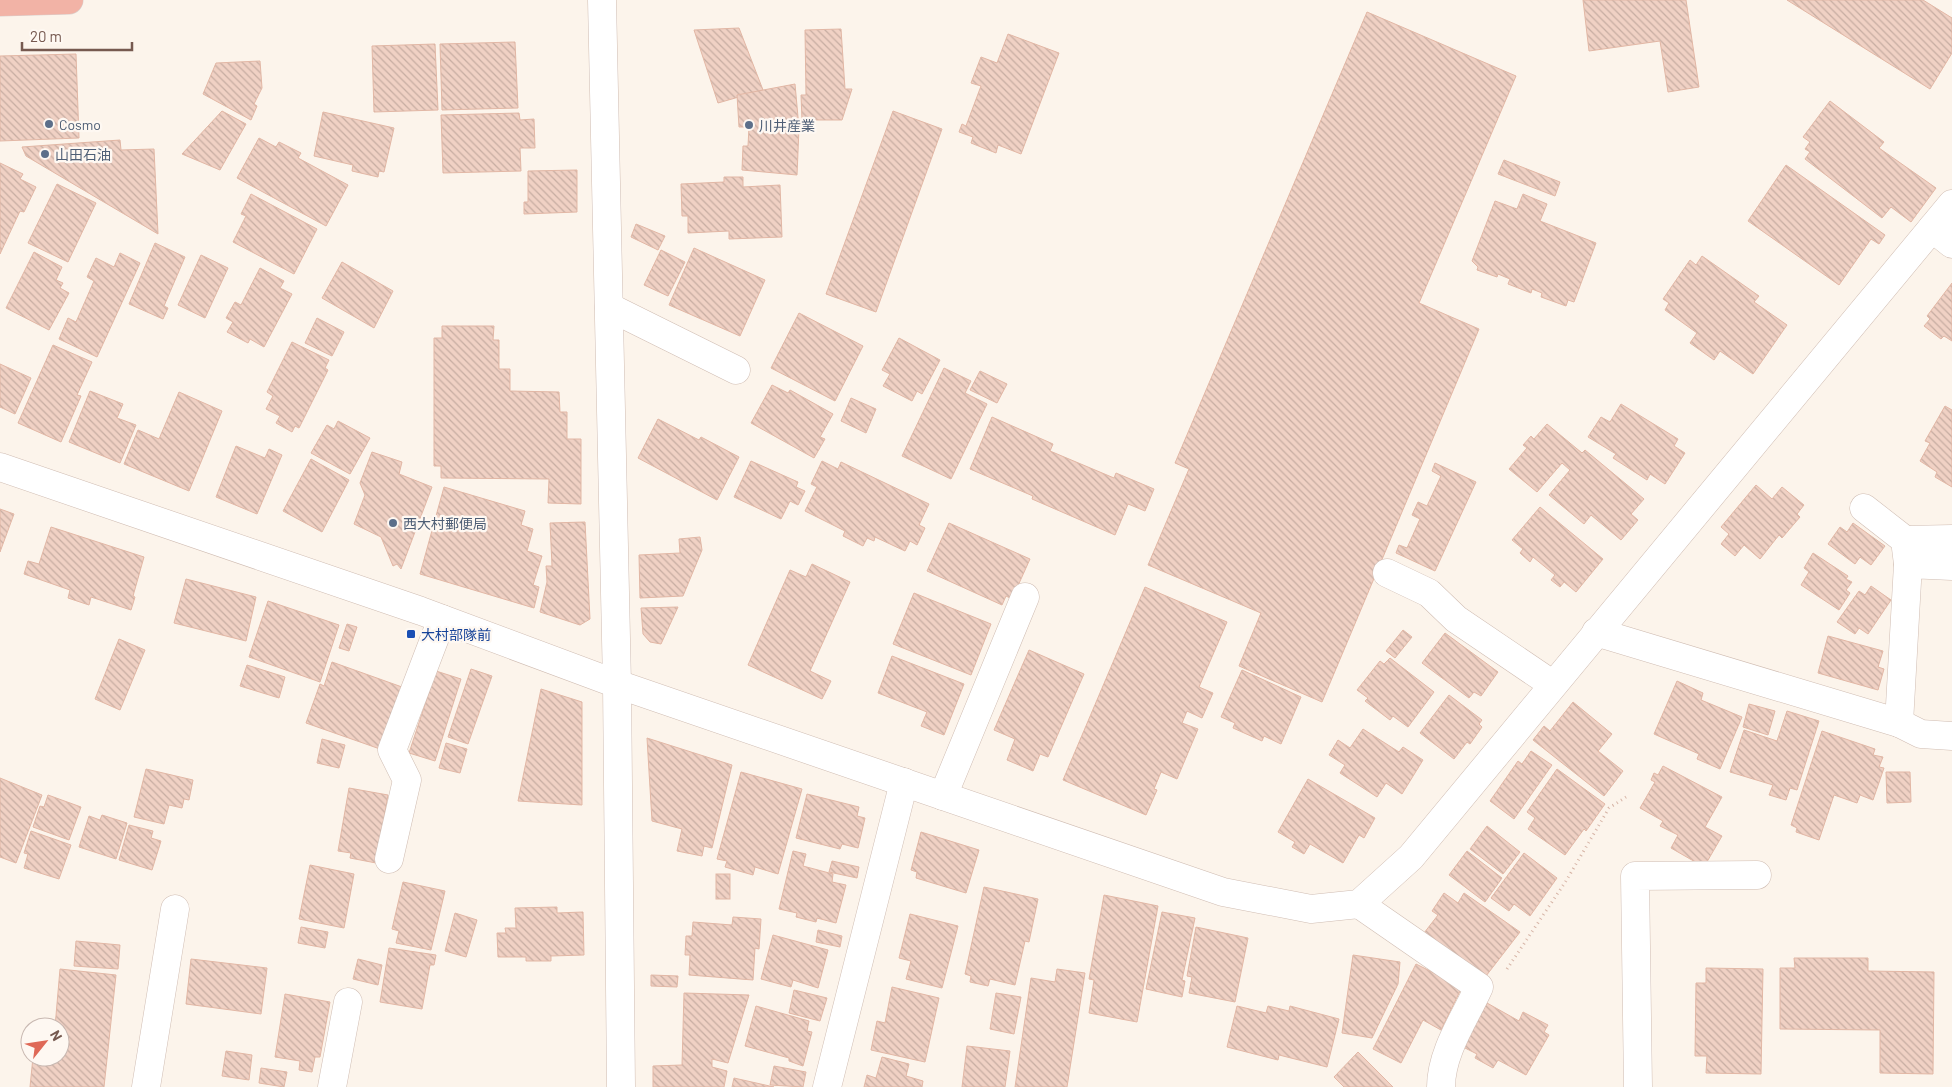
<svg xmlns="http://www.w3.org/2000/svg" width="1952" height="1087" font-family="Barlow,'Noto Sans JP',sans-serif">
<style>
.building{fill:url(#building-back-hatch);stroke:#e2b7a5}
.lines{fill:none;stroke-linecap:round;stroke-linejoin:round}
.minor-casing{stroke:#d0bdb3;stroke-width:29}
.highway-casing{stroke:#d9d1ce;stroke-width:29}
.path{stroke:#d6b4a6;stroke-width:3;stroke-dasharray:1 4;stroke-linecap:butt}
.minor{stroke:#fff;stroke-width:28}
.highway{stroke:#f2b3a6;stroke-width:28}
.service-dot{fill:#5c6f8a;stroke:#fef8f2;stroke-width:2}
.transit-dot{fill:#1a4fb4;stroke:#fef8f2;stroke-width:2}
.labels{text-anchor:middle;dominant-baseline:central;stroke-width:4.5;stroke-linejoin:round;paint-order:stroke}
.service-label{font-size:14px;fill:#4e5e75;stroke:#fef8f2;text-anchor:start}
.transit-label{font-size:14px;fill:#164399;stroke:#fef8f2;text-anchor:start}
</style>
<defs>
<pattern id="building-back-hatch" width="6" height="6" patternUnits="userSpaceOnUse" patternTransform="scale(1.25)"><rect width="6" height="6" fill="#f0d1c4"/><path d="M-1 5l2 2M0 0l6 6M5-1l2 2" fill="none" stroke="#c7ada2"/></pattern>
</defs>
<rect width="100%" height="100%" fill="#fcf4eb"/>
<g class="building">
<path d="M 1583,0 L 1686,0 L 1699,87 L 1668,92 L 1660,41 L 1589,51 Z"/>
<path d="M 1787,0 L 1923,0 L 1952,18 L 1952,53 L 1930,89 Z"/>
<path d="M 1367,12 L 1516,76 L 1419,303 L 1479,329 L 1322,702 L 1239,666 L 1261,613 L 1148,565 L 1189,469 L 1175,463 Z"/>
<path d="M 739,28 L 763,90 L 718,103 L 694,30 Z"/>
<path d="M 841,29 L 845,89 L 852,89 L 842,120 L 802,120 L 801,95 L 806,95 L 805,30 Z"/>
<path d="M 1008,34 L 1059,53 L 1021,154 L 998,145 L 996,153 L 971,143 L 973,137 L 959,132 L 962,124 L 966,126 L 981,86 L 971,83 L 981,57 L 997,63 Z"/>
<path d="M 515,42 L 518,108 L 442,110 L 440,44 Z"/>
<path d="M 435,44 L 438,110 L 374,112 L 372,46 Z"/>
<path d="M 76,54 L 79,138 L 0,141 L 0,56 Z"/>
<path d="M 260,61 L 262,88 L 254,104 L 257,106 L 251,120 L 203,94 L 216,63 Z"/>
<path d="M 795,84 L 799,128 L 797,175 L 742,170 L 743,146 L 748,146 L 749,127 L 739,127 L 737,95 Z"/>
<path d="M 1830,101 L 1884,142 L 1879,148 L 1936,188 L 1911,222 L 1891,207 L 1882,218 L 1805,159 L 1810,152 L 1805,149 L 1810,142 L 1803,137 Z"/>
<path d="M 222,111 L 246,124 L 220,170 L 182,154 Z"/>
<path d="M 893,111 L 942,129 L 876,312 L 826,294 Z"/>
<path d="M 323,112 L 394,128 L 384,172 L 379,171 L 378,177 L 352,171 L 353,165 L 314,156 Z"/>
<path d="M 519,113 L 520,120 L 534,119 L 535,148 L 520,148 L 521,171 L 443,173 L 441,115 Z"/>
<path d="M 259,138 L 276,147 L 279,142 L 301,153 L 298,158 L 348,185 L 326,226 L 237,178 Z"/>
<path d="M 120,140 L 121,150 L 154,149 L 158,234 L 26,156 L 22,147 Z"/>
<path d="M 1504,160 L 1560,182 L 1555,196 L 1498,174 Z"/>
<path d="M 0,163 L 23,174 L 20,179 L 36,187 L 24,212 L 20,211 L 0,254 Z"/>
<path d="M 1786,165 L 1885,235 L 1879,244 L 1871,239 L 1839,285 L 1748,221 Z"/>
<path d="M 577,170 L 577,212 L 524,214 L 524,202 L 528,202 L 528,171 Z"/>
<path d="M 724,177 L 743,177 L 743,187 L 780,185 L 782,237 L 729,239 L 729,231 L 688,233 L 688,216 L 682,216 L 681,184 L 724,182 Z"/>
<path d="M 57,184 L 96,203 L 68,262 L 28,243 Z"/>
<path d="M 251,194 L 317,229 L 294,274 L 233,242 L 246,216 L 241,214 Z"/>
<path d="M 1523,194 L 1547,204 L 1540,221 L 1596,243 L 1574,302 L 1568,300 L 1566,306 L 1541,297 L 1542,293 L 1532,289 L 1531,293 L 1508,284 L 1510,279 L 1498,274 L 1497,277 L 1477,270 L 1478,267 L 1472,261 L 1495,201 L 1517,209 Z"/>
<path d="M 636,224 L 665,236 L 658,250 L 631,237 Z"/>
<path d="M 155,243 L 185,257 L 164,306 L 168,308 L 163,319 L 129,304 Z"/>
<path d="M 694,248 L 765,280 L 740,336 L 669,305 Z"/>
<path d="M 661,250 L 685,262 L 668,296 L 644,285 Z"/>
<path d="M 34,252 L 62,267 L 56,280 L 63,283 L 60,288 L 69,293 L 49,330 L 6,308 Z"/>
<path d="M 120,253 L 140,263 L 97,357 L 59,339 L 68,318 L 76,322 L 94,281 L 87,277 L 96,258 L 114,267 Z"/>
<path d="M 201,255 L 228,268 L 205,318 L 178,305 Z"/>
<path d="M 1702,256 L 1759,296 L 1754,302 L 1787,325 L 1753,374 L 1720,351 L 1714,360 L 1690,343 L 1697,333 L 1665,310 L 1669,303 L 1663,299 L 1690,260 L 1696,265 Z"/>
<path d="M 342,262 L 393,291 L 374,328 L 322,298 Z"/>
<path d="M 260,268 L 284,281 L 280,288 L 292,294 L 264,347 L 250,339 L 248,343 L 227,332 L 233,322 L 226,318 L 235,302 L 241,305 Z"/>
<path d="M 1952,283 L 1952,341 L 1944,336 L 1941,339 L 1924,326 L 1930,319 L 1927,316 Z"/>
<path d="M 799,313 L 863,346 L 835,401 L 771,368 Z"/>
<path d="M 317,318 L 344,332 L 332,356 L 305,343 Z"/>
<path d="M 442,326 L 494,326 L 493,340 L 499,340 L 499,369 L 510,369 L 510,391 L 559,392 L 560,412 L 567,412 L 567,439 L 581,439 L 581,504 L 548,503 L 549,479 L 441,478 L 441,466 L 434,466 L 434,338 L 442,338 Z"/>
<path d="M 899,338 L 940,360 L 922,394 L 917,391 L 912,401 L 883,386 L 890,374 L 882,370 Z"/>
<path d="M 292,342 L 329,360 L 325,368 L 328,370 L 299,428 L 295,426 L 292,432 L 276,423 L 280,416 L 266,409 L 273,396 L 267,392 Z"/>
<path d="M 53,345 L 92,362 L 77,395 L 81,396 L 61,442 L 18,423 Z"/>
<path d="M 0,364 L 31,378 L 15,414 L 0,407 Z"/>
<path d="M 944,368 L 971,381 L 965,393 L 987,404 L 951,479 L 902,456 Z"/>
<path d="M 980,371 L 1007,384 L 997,403 L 970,390 Z"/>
<path d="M 772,385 L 788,393 L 790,390 L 833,414 L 820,437 L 825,439 L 814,458 L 751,423 Z"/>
<path d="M 90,391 L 123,404 L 117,418 L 136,425 L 120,463 L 69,442 Z"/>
<path d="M 179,392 L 222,411 L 189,491 L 124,464 L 138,430 L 159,439 Z"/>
<path d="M 851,398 L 876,409 L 866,433 L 841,421 Z"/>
<path d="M 1621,404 L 1678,439 L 1674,446 L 1685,453 L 1665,484 L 1650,474 L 1647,480 L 1613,458 L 1616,454 L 1588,437 L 1601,417 L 1610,422 Z"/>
<path d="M 1945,406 L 1952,410 L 1952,487 L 1935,477 L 1937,472 L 1920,461 L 1930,443 L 1925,441 Z"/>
<path d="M 992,417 L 1053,444 L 1050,451 L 1114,478 L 1116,473 L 1154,489 L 1145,511 L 1128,504 L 1115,535 L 1032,499 L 1033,496 L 970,469 Z"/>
<path d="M 658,419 L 699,440 L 701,437 L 739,457 L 717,500 L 638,458 Z"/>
<path d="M 338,421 L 370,438 L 350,474 L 311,453 L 327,425 L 334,429 Z"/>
<path d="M 1547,424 L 1582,453 L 1585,450 L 1644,499 L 1631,514 L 1638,520 L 1621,540 L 1591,515 L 1584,524 L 1549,495 L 1570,470 L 1562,463 L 1537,492 L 1509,469 L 1527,448 L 1523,445 L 1531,436 L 1534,439 Z"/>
<path d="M 236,446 L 265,458 L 269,449 L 282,455 L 257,514 L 216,497 Z"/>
<path d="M 372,452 L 402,462 L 399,474 L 432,487 L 401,569 L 397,564 L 393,566 L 381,537 L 354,524 L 365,495 L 360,483 Z"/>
<path d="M 311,459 L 349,480 L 322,532 L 283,511 Z"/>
<path d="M 751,461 L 798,482 L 796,487 L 805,491 L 798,505 L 790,501 L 781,519 L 734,497 Z"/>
<path d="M 822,461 L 838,469 L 841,462 L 929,504 L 919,525 L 925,528 L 917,545 L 910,541 L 905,551 L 875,537 L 874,541 L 867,538 L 863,546 L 843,536 L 845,531 L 805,511 L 817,487 L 811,484 Z"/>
<path d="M 1435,463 L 1476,482 L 1435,571 L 1396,553 L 1399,545 L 1407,548 L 1420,519 L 1412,515 L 1418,502 L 1427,506 L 1441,476 L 1432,471 Z"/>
<path d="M 1756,485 L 1772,499 L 1782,487 L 1804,505 L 1797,514 L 1800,517 L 1782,538 L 1779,535 L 1760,559 L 1744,545 L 1735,556 L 1721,544 L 1729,534 L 1721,527 Z"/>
<path d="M 444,487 L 525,511 L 521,525 L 533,529 L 527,551 L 542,556 L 533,585 L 539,587 L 534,608 L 420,574 Z"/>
<path d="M 1540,507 L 1603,559 L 1576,592 L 1564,582 L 1560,587 L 1551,580 L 1555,575 L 1533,557 L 1530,562 L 1520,553 L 1523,549 L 1512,540 Z"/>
<path d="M 0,509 L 14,514 L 0,552 Z"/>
<path d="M 585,522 L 590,619 L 580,625 L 540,612 L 547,582 L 546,566 L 552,566 L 550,523 Z"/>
<path d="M 949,523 L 1030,559 L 1012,599 L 1006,596 L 1002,605 L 927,571 Z"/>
<path d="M 1853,523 L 1885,546 L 1871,565 L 1860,557 L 1855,564 L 1828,544 L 1840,527 L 1847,532 Z"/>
<path d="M 51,527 L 144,557 L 133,596 L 135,597 L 131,610 L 91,597 L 89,605 L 68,598 L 70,590 L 24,574 L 28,561 L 39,564 Z"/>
<path d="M 700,537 L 702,550 L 683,596 L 640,598 L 639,555 L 680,553 L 679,539 Z"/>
<path d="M 1813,553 L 1848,576 L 1846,579 L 1852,582 L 1846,590 L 1850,593 L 1839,610 L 1801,585 L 1809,572 L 1804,568 Z"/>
<path d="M 812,564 L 850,582 L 810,671 L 831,681 L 822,699 L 748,665 L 790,570 L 806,577 Z"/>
<path d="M 186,579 L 256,597 L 246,641 L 174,623 Z"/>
<path d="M 1871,586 L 1891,600 L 1868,634 L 1859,628 L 1855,634 L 1837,622 L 1859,591 L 1865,595 Z"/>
<path d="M 1145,587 L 1227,622 L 1199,687 L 1213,693 L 1202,718 L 1187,711 L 1182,723 L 1198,729 L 1177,779 L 1161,772 L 1154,789 L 1157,790 L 1146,815 L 1063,780 Z"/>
<path d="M 914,593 L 991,624 L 971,675 L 893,644 Z"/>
<path d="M 268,601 L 339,625 L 320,682 L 249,657 Z"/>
<path d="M 678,607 L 661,644 L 650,642 L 643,634 L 641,608 Z"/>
<path d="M 347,624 L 357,627 L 349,651 L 339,648 Z"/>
<path d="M 1403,630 L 1412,637 L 1395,658 L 1386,651 Z"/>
<path d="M 1445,633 L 1498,672 L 1481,696 L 1474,692 L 1469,698 L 1422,663 Z"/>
<path d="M 1828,636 L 1883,651 L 1878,667 L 1884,669 L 1878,690 L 1818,673 Z"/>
<path d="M 119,639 L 145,650 L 120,710 L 95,699 Z"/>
<path d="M 1029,650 L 1084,674 L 1048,757 L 1040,754 L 1033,771 L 1007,760 L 1015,739 L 994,730 Z"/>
<path d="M 892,656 L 964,684 L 944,735 L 921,726 L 927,712 L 878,693 Z"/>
<path d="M 1390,658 L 1434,692 L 1408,727 L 1393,716 L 1390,720 L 1365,701 L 1368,698 L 1357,690 L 1380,661 L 1384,664 Z"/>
<path d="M 332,662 L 402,687 L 380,749 L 306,723 L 320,684 L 324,686 Z"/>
<path d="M 247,665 L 285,677 L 279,698 L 240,686 Z"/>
<path d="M 471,669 L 492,676 L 468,744 L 448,737 Z"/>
<path d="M 1242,670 L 1301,697 L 1281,744 L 1264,736 L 1262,741 L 1233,728 L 1235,723 L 1221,717 Z"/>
<path d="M 436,671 L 461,679 L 435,761 L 409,753 Z"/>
<path d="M 1677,681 L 1703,693 L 1701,700 L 1742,717 L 1720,769 L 1697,759 L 1699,754 L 1654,734 Z"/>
<path d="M 541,689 L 582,702 L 582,805 L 518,801 Z"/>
<path d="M 1449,695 L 1482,720 L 1479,724 L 1482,727 L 1470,744 L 1467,742 L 1454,759 L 1420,733 Z"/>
<path d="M 1573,702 L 1612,734 L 1598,751 L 1623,771 L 1604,796 L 1533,740 L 1544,726 L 1550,731 Z"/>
<path d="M 1749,704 L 1775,711 L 1768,735 L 1743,727 Z"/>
<path d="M 1787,711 L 1819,721 L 1797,790 L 1790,788 L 1786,800 L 1769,795 L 1773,785 L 1730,772 L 1744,730 L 1777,741 Z"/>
<path d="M 1363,729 L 1399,752 L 1403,747 L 1423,760 L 1402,794 L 1386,783 L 1377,797 L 1340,773 L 1345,765 L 1329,755 L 1338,740 L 1350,748 Z"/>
<path d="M 1822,731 L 1875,749 L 1873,755 L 1883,757 L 1879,767 L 1884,768 L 1873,800 L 1860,795 L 1857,803 L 1834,795 L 1819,840 L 1796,832 L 1797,828 L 1791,825 Z"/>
<path d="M 647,738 L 732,765 L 712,848 L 704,846 L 702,856 L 677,851 L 682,829 L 652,821 Z"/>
<path d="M 322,739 L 345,745 L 339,768 L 317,763 Z"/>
<path d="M 446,743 L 467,749 L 460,773 L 439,768 Z"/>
<path d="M 1531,751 L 1552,765 L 1514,819 L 1490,801 L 1518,761 L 1522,764 Z"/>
<path d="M 1663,766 L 1722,797 L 1705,827 L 1722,836 L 1704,867 L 1671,848 L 1678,835 L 1660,826 L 1663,821 L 1640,808 L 1655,782 L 1651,780 L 1654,773 L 1658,775 Z"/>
<path d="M 146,769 L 193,780 L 189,800 L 184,799 L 182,808 L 169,805 L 164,824 L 134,817 Z"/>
<path d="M 1557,769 L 1605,804 L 1586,831 L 1584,829 L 1565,855 L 1528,829 L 1535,818 L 1527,812 Z"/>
<path d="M 741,772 L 802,789 L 778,874 L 755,867 L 753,875 L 725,867 L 727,861 L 717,859 Z"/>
<path d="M 1886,772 L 1910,772 L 1911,802 L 1887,803 Z"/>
<path d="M 0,778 L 42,795 L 16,863 L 0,857 Z"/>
<path d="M 1308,779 L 1375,818 L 1364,838 L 1359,835 L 1343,863 L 1310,844 L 1304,854 L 1292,847 L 1295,842 L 1278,832 Z"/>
<path d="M 349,788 L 388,795 L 376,863 L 350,858 L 351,853 L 338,851 Z"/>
<path d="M 807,794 L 859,807 L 857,816 L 865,818 L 858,848 L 842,844 L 840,849 L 796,838 Z"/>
<path d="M 48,795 L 81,807 L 69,840 L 33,827 L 40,806 L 44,807 Z"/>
<path d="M 102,815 L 127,823 L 116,859 L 79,847 L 89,816 L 100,820 Z"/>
<path d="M 129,825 L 153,831 L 151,838 L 161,841 L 152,870 L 119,860 Z"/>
<path d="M 1487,826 L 1520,852 L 1503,874 L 1470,849 Z"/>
<path d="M 31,831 L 71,845 L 59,879 L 24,868 L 28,854 L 24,853 Z"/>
<path d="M 921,832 L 979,850 L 966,893 L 916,878 L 917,872 L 911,870 Z"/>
<path d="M 793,851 L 806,854 L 803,866 L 833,874 L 832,882 L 846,885 L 836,923 L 817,918 L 816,922 L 796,917 L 797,913 L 779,909 Z"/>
<path d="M 1467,851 L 1502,878 L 1485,902 L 1449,875 Z"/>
<path d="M 1524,853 L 1557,878 L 1530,916 L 1514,904 L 1509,911 L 1491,898 Z"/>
<path d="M 832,861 L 859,867 L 857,878 L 829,872 Z"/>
<path d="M 310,865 L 354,874 L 344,928 L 299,919 Z"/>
<rect x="716" y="874" width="14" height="25"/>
<path d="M 403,882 L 445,891 L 431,950 L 396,943 L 399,931 L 392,929 Z"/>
<path d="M 984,887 L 1038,899 L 1029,942 L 1025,941 L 1015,985 L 990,979 L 988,986 L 970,982 L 971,976 L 965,974 Z"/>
<path d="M 1444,893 L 1458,903 L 1464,893 L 1520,932 L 1486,976 L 1424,933 L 1438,915 L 1432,911 Z"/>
<path d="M 1104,895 L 1158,906 L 1137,1022 L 1089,1013 L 1094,980 L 1089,979 Z"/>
<path d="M 557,907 L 557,913 L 583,912 L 584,955 L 551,956 L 551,961 L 526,961 L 526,957 L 498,957 L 497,933 L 506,933 L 505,928 L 516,928 L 515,908 Z"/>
<path d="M 1162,912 L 1195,918 L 1182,980 L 1185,981 L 1182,997 L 1146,989 Z"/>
<path d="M 455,913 L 477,920 L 466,957 L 445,951 Z"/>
<path d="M 910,914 L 958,926 L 942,988 L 906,979 L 911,961 L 899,958 Z"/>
<path d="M 733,917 L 761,919 L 759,949 L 755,948 L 753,980 L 689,975 L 690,955 L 685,955 L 686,936 L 692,936 L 693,922 L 732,925 Z"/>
<path d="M 301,927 L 328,932 L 325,948 L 298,943 Z"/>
<path d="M 1196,927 L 1248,938 L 1235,1002 L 1189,993 L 1192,977 L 1187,976 Z"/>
<path d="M 818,930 L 842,936 L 840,947 L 816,942 Z"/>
<path d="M 773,935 L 828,950 L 818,988 L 793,980 L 791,987 L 761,979 Z"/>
<path d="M 76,941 L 120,945 L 118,969 L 74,966 Z"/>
<path d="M 389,948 L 436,955 L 434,965 L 430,965 L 422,1009 L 380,1002 Z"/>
<path d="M 1353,955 L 1400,962 L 1398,984 L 1372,1038 L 1342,1033 Z"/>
<path d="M 1794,958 L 1868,958 L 1868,971 L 1934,972 L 1933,1074 L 1880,1073 L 1880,1030 L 1780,1029 L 1780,968 L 1795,968 Z"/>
<path d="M 191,959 L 267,968 L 261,1014 L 186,1004 Z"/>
<path d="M 358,959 L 382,965 L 378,985 L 353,979 Z"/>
<path d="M 1416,964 L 1462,987 L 1441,1030 L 1423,1020 L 1401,1063 L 1373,1049 Z"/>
<path d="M 1706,968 L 1763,969 L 1761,1074 L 1706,1073 L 1707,1056 L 1695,1056 L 1696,983 L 1706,983 Z"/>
<path d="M 60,969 L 116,975 L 104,1087 L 30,1087 L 33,1057 L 60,1057 L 60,1027 L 55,1027 Z"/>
<path d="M 1057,969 L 1085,973 L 1067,1087 L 1015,1087 L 1031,978 L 1055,982 Z"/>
<path d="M 651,975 L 678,976 L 677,987 L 651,986 Z"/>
<path d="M 892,987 L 939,998 L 925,1062 L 871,1050 L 877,1021 L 885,1023 Z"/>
<path d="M 794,990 L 827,998 L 820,1021 L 789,1013 Z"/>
<path d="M 684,993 L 749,995 L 728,1063 L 712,1059 L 712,1067 L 727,1071 L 724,1087 L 653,1087 L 653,1066 L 682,1065 Z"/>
<path d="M 996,993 L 1021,997 L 1014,1034 L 990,1029 Z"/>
<path d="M 285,994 L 330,1002 L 320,1057 L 315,1057 L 312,1072 L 299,1070 L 300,1061 L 275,1057 Z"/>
<path d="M 1487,1003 L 1519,1021 L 1523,1012 L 1548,1025 L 1544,1032 L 1549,1035 L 1526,1075 L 1498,1060 L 1493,1068 L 1475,1058 L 1477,1054 L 1463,1047 Z"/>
<path d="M 756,1006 L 809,1021 L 807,1031 L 812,1032 L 803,1066 L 789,1061 L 789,1058 L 745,1046 Z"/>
<path d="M 1237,1006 L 1266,1013 L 1268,1006 L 1289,1011 L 1290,1006 L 1339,1019 L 1327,1067 L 1279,1055 L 1278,1060 L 1227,1047 Z"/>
<path d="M 967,1046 L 1010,1051 L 1005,1087 L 962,1087 Z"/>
<path d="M 226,1051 L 252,1055 L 249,1080 L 222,1076 Z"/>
<path d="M 1358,1052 L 1393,1087 L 1344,1087 L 1334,1077 Z"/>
<path d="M 882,1057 L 909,1064 L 906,1076 L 923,1081 L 922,1087 L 864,1087 L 867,1075 L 876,1078 Z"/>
<path d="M 774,1066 L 806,1072 L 803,1087 L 770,1085 Z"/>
<path d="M 261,1068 L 287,1072 L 284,1087 L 259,1083 Z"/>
<path d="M 734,1078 L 774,1087 L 732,1087 Z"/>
</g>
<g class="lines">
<g class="minor-casing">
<g id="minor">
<path d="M 602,0 L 617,684 L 621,1087"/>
<path d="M 1932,228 L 1952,244"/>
<path d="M 609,307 L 736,370"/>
<path d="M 0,467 L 421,611 L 617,684 L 1223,892 L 1311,909 L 1359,904 L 1411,857 L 1952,204"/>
<path d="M 1864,508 L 1905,540 L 1908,564"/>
<path d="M 1905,540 L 1952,539"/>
<path d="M 1387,573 L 1429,593 L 1456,619 L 1552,684"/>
<path d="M 1596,632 L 1899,723 L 1908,564 L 1952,566"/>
<path d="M 1899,723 L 1921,734 L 1952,736"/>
<path d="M 943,796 L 1025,597"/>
<path d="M 389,859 L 407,780 L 392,750 L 442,619"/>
<path d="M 1359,904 L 1479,987 C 1465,1018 1441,1052 1441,1087"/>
<path d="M 146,1087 L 175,909"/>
<path d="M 332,1087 L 348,1002"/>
<path d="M 827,1087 L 904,782"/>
<path d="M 1638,1087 L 1635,876 L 1757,875"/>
</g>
</g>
<g class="highway-casing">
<path id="highway" d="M 0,2 L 69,0"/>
</g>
<path class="path" d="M 1507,969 L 1566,881 L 1609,808 L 1626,797"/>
<use href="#minor" class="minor"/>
<use href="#highway" class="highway"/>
</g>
<g class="service-dot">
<circle cx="49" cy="124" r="5"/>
<circle cx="749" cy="125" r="5"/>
<circle cx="45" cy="154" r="5"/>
<circle cx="393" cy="523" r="5"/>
</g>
<rect class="transit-dot" x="406" y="629" width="10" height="10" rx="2.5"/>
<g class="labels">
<g class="service-label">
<text x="59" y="124">Cosmo</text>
<text x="759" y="125">川井産業</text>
<text x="55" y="154">山田石油</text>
<text x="403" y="523">西大村郵便局</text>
</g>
<g class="transit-label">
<text x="421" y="634">大村部隊前</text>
</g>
</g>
<g transform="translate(45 1042) rotate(60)"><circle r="24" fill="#fef8f2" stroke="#c8b8b1"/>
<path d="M0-4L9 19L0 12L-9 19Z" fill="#df6957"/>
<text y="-8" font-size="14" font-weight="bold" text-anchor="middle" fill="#76594f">N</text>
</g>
<path d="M22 42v8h110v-8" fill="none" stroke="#76594f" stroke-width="2.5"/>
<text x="30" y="42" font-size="15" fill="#76594f" stroke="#fef8f2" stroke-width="4" paint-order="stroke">20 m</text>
</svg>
